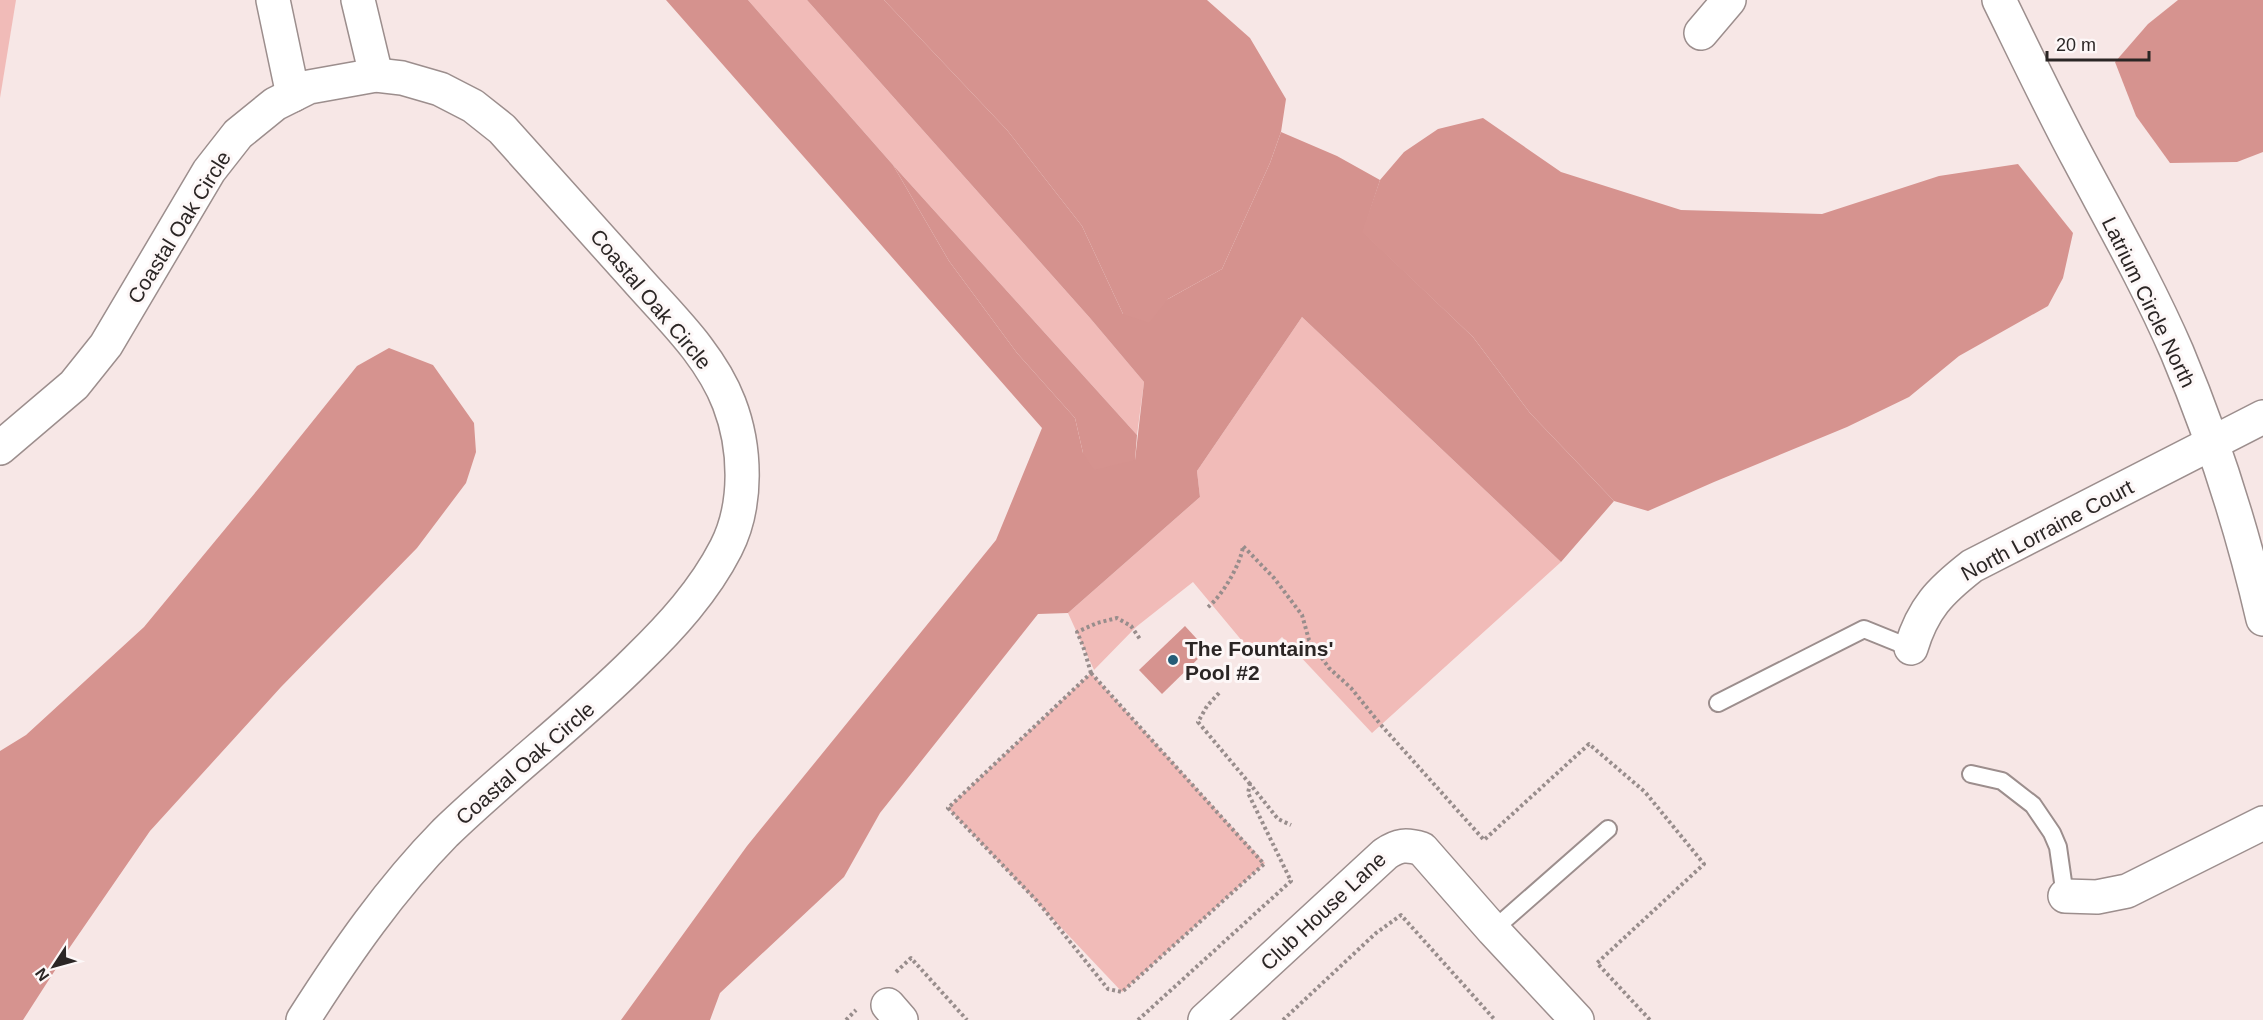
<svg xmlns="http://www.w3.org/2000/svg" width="2263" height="1020" font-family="Helvetica,sans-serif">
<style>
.green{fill:#f1bbb8}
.forest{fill:#d5928e}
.water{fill:#d6938f}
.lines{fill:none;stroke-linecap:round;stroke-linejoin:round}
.service-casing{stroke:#9c8e8d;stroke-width:20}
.minor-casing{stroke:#9c8e8d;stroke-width:36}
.path{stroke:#988d8c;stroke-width:4;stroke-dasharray:3 3;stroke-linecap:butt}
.service{stroke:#fff;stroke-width:16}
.minor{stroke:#fff;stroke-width:33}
.poi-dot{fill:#255c77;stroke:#fdf7f7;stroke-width:2}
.labels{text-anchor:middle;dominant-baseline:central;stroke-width:6;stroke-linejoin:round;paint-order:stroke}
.street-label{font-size:21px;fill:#2b2625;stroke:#fdf7f7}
.poi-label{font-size:21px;font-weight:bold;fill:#2b2625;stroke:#fdf7f7;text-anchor:start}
</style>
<rect width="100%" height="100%" fill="#f7e7e6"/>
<g class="green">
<path d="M 0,0 L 16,0 L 0,98 Z"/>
<path d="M 748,0 L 807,0 L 1090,318 L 1144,382 L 1137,435 L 893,165 Z"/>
<path d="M 1302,317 L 1561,562 L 1372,733 L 1282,637 L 1258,660 L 1193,582 L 1136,627 L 1094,670 L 1068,613 L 1200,497 L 1197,471 Z"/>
<path d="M 1091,673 L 1265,863 L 1122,992 L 948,808 Z"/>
</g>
<path class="forest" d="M 666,0 L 748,0 L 893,165 L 949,261 L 1017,353 L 1075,418 L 1083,453 L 1135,460 L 1144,382 L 1090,318 L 807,0 L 884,0 L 1007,130 L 1082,226 L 1123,314 L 1168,299 L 1222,269 L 1270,163 L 1281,132 L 1337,156 L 1380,180 L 1363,232 L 1473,337 L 1530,413 L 1614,501 L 1561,562 L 1302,317 L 1197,471 L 1200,497 L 1068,613 L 1038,614 L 880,813 L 844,877 L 720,993 L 710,1020 L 621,1020 L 747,846 L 996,540 L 1042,428 Z"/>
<g class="water">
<path d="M 884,0 L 1207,0 L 1250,38 L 1286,99 L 1281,132 L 1270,163 L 1222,269 L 1168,299 L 1149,323 L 1123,314 L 1082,226 L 1007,130 Z"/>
<path d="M 2178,0 L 2263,0 L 2263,152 L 2237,162 L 2170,163 L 2136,116 L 2115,62 L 2148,24 Z"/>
<path d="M 1483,118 L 1561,172 L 1681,210 L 1822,214 L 1939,176 L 2018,164 L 2073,233 L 2063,278 L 2048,306 L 1959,356 L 1909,397 L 1847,427 L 1714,482 L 1648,511 L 1614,501 L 1530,413 L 1473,337 L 1362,232 L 1380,180 L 1404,152 L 1438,129 Z"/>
<path d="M 893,165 L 1137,435 L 1135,460 L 1094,470 L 1083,453 L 1075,418 L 1017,353 L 949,261 Z"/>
<path d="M 389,348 L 433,365 L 474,423 L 476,452 L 466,483 L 417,548 L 281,687 L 150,831 L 70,947 L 23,1020 L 0,1020 L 0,751 L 26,735 L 144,627 L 259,488 L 357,366 Z"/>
<path d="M 1185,626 L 1207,650 L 1162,694 L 1139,670 Z"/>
</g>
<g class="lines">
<g class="service-casing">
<g id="service">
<path d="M 1718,703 L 1864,629 L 1911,648"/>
<path d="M 1971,774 L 2002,781 L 2033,805 L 2052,833 L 2058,847 L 2065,896"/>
<path d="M 1493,930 L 1608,829"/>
</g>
</g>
<g class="minor-casing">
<g id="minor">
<path d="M 273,0 L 293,95"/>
<path d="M 358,0 L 376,75"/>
<path d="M 1999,0 C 2025,53 2050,106 2078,158 C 2112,222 2148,285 2177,352 C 2213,438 2242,528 2263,619"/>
<path d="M 1701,33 L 1729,0"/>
<path d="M 0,448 L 74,385 L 106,345 L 209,171 L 238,134 L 275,104 L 309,87 L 376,75 L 402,78 L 440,89 L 473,106 L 502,129 C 546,178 589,226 633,275 C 667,314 710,353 729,403 C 746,447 748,505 726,548 C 704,591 671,627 637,660 C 576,721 507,773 445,833 C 390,889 345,954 303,1020"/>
<path d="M 1911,648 C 1923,608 1940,591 1972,566 L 2263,417"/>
<path d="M 2065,896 L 2097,897 L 2127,891 L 2263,823"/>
<path d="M 888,1005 L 901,1020"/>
<path d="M 1205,1020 L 1385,854 C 1398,845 1406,844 1422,849 L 1493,930 L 1577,1020"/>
</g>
</g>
<g class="path">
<path d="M 1208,607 C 1222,596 1241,564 1243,546 L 1274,578 L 1302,615 L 1309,640 L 1329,668 L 1351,688 L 1381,725 L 1484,840 L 1589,744 L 1645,792 L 1704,864 L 1597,963 L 1650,1020"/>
<path d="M 1091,673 L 1264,864 L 1122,992 L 1108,989 L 1038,902 L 948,808 Z"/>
<path d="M 1091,673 L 1083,646 L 1077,632 L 1097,623 L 1117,618 L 1131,626 L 1140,639"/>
<path d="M 1219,693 L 1207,706 L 1198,722 L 1250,784"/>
<path d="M 896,972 L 911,958 L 967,1020"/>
<path d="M 846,1020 L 856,1010"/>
<path d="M 1138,1020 L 1291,881 L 1248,793 L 1250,784 L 1278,819 L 1291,825"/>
<path d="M 1283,1020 L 1376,933 L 1401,915 L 1495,1020"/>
</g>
<use href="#service" class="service"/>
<use href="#minor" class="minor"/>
</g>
<circle class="poi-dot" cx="1173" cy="660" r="6"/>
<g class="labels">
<g class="street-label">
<text transform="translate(179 227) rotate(-58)">Coastal Oak Circle</text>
<text transform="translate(651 299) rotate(50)">Coastal Oak Circle</text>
<text transform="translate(2149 302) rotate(64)">Latrium Circle North</text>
<text transform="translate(2047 530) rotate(-28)">North Lorraine Court</text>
<text transform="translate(525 763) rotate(-41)">Coastal Oak Circle</text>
<text transform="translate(1323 911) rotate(-43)">Club House Lane</text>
</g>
<g class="poi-label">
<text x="1185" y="648">The Fountains'<tspan x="1185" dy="24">Pool #2</tspan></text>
</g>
</g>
<g transform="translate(54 966) rotate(234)" stroke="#fdf7f7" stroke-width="4.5" paint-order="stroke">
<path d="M0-4.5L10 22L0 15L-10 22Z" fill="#2b2625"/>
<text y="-9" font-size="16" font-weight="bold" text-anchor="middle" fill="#2b2625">N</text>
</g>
<path d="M2047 51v9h102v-9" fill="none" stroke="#2b2625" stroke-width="3"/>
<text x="2056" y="51" font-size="18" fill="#2b2625" stroke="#fdf7f7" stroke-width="4.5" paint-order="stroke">20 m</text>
</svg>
